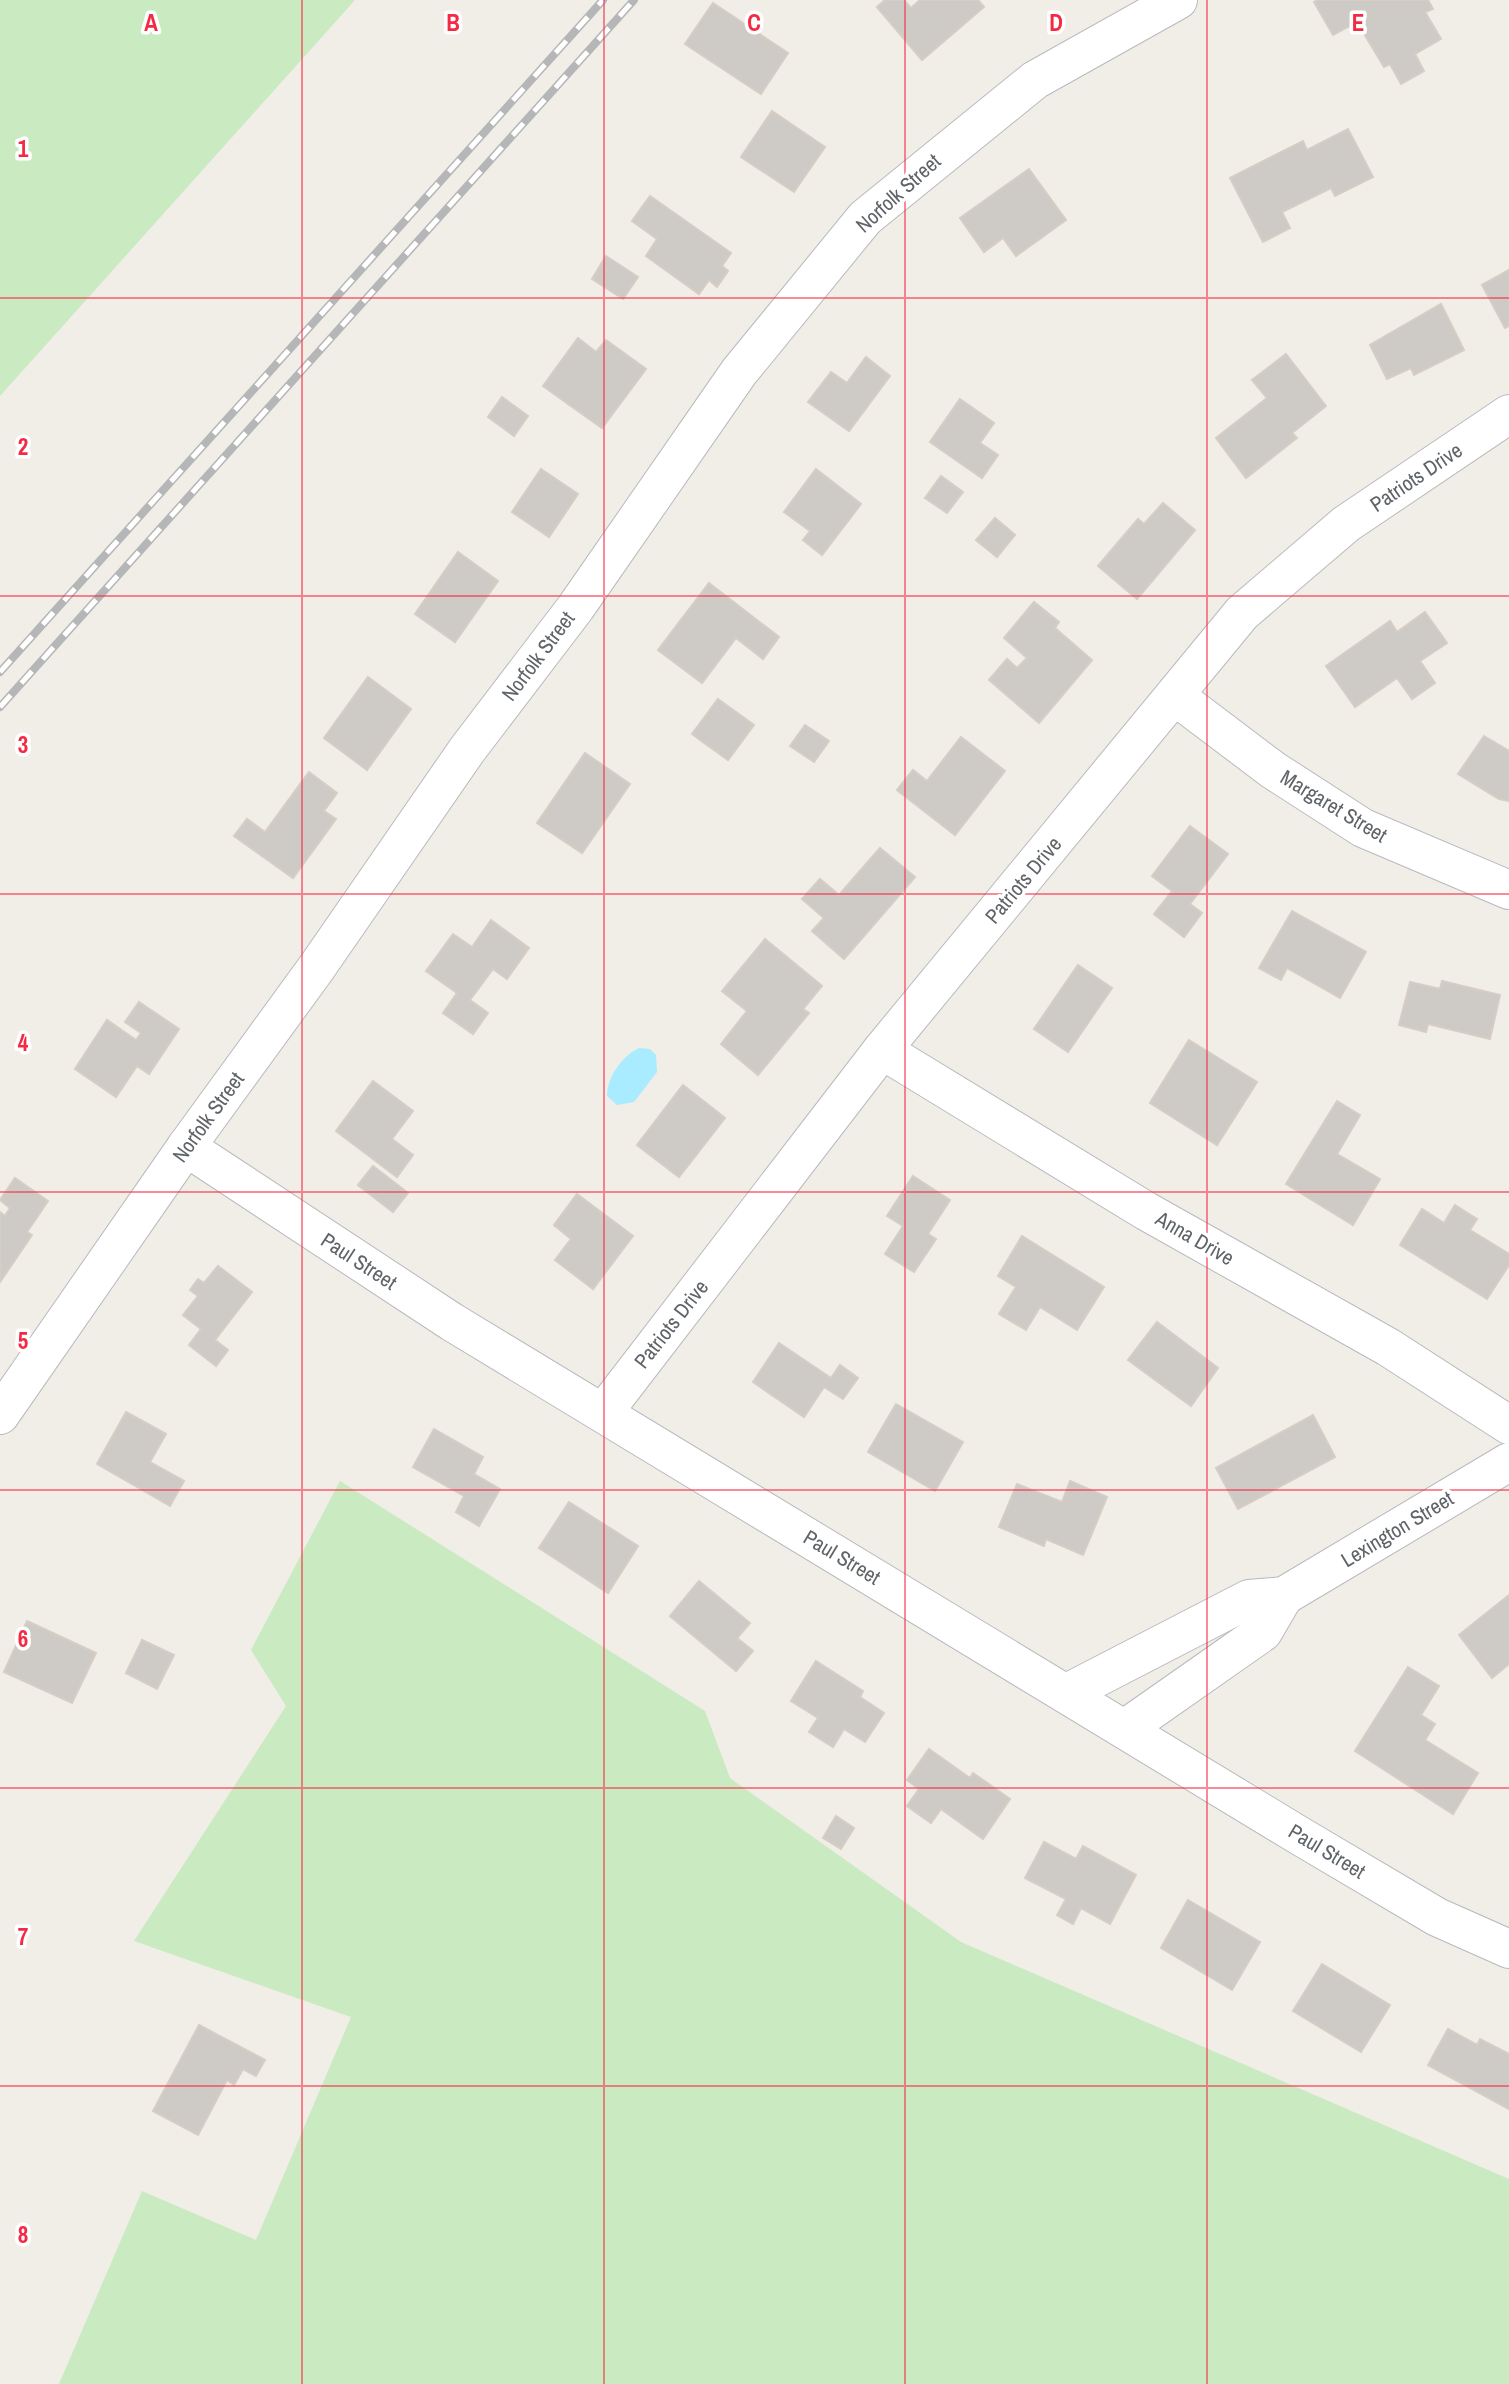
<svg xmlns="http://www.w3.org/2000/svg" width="1509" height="2384" font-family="'Archivo Narrow',sans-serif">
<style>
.green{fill:#caeac2}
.water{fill:#a9ebff}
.building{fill:#cecac6;stroke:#d6cdc4;stroke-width:2}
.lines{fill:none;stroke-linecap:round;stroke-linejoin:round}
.minor-casing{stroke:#b7bbbe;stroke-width:40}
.minor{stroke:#fff;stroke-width:38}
.rail-casing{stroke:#b5b6b7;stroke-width:8}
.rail{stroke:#fff;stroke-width:5;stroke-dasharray:16;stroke-linecap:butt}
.grid{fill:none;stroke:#f42a44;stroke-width:2;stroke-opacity:0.55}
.labels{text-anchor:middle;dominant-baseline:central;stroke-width:7;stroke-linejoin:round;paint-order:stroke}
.street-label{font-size:21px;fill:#5e6468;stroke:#fff}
.grid-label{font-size:23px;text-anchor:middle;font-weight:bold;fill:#f42a44;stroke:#fff;stroke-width:7;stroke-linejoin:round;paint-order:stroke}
</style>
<rect width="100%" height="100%" fill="#f1ede7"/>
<g class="green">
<path d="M 0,0 L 355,0 L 0,396 Z"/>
<path d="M 340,1481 L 705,1711 L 730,1778 L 961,1942 L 1509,2179 L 1509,2384 L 59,2384 L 142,2191 L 256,2240 L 351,2017 L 134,1941 L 286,1706 L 251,1650 Z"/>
</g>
<path class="water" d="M 639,1048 L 650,1049 L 656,1055 L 657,1072 L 634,1102 L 617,1105 L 607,1096 C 607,1077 622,1056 639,1048 Z"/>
<g class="building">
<path d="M 885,0 L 904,0 L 911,8 L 920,0 L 978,0 L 984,7 L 922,60 L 877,7 Z"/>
<path d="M 1318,0 L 1428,0 L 1433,9 L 1425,12 L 1441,39 L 1415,54 L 1424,71 L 1401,84 L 1390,64 L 1384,67 L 1357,22 L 1333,35 L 1314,2 Z"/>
<path d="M 713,3 L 788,53 L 761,94 L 685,44 Z"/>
<path d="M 772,111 L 825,147 L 794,192 L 741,157 Z"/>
<path d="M 1348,129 L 1373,177 L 1335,196 L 1331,188 L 1282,212 L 1290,228 L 1263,242 L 1230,178 L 1303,141 L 1307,150 Z"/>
<path d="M 1029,169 L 1066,220 L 1016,256 L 1003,238 L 984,252 L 960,218 Z"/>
<path d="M 650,196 L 731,253 L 722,266 L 728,271 L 717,287 L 709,280 L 699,294 L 646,256 L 657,239 L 632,221 Z"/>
<path d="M 606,256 L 638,277 L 623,299 L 592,279 Z"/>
<path d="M 1509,270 L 1509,326 L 1505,328 L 1482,285 Z"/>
<path d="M 1441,304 L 1464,350 L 1414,375 L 1411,368 L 1387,379 L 1370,345 Z"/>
<path d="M 578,338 L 596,352 L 606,340 L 646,369 L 602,428 L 543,386 Z"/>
<path d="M 1286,354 L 1326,406 L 1292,433 L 1297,438 L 1246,478 L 1216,438 L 1267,398 L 1252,380 Z"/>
<path d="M 866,357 L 890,376 L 849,431 L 808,402 L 831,372 L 847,383 Z"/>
<path d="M 502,397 L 528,416 L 514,436 L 488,417 Z"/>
<path d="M 960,399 L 994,423 L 980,443 L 998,455 L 982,478 L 930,442 Z"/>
<path d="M 541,469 L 578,494 L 549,537 L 512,512 Z"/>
<path d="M 816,469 L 861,504 L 822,555 L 803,540 L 810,531 L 784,512 Z"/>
<path d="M 941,476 L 963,492 L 947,513 L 925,498 Z"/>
<path d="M 1163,503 L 1195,530 L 1137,599 L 1098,566 L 1138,519 L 1144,524 Z"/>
<path d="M 995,518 L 1015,535 L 997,557 L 976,540 Z"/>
<path d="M 458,552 L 498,581 L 455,642 L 415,614 Z"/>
<path d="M 709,583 L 779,637 L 763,659 L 736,638 L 702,683 L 658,650 Z"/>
<path d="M 1034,602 L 1059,622 L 1055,628 L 1092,660 L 1039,723 L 989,680 L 1007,659 L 1017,668 L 1027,658 L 1004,638 Z"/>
<path d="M 1425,612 L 1447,643 L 1420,661 L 1435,683 L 1412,699 L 1397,678 L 1355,707 L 1326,666 L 1390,621 L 1397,632 Z"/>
<path d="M 368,677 L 411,709 L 367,770 L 324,738 Z"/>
<path d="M 718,699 L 754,725 L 728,760 L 692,734 Z"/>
<path d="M 805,725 L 829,741 L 814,762 L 790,746 Z"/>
<path d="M 1484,736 L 1509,751 L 1509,801 L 1499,799 L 1458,774 Z"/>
<path d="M 961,737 L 1005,771 L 955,835 L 897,790 L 913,770 L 927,781 Z"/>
<path d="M 585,753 L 630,784 L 582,853 L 537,823 Z"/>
<path d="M 309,772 L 337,793 L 324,811 L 336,819 L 293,878 L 234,836 L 247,819 L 265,832 Z"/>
<path d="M 1190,826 L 1228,854 L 1190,904 L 1202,913 L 1184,937 L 1154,914 L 1172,891 L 1152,876 Z"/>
<path d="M 880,848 L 915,877 L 844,959 L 812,931 L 824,918 L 802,899 L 820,879 L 839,895 Z"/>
<path d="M 1292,911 L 1366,952 L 1340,998 L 1287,968 L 1281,980 L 1259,968 Z"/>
<path d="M 491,920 L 529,948 L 507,979 L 493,969 L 470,1000 L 488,1013 L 473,1034 L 443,1013 L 457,993 L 426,971 L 453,934 L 472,947 Z"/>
<path d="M 765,939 L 822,986 L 803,1009 L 809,1013 L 758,1075 L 721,1044 L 747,1011 L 722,991 Z"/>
<path d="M 1078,965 L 1112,988 L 1068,1052 L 1034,1029 Z"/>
<path d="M 1442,981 L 1500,995 L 1490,1039 L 1428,1024 L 1426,1032 L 1399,1025 L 1410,982 L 1440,989 Z"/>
<path d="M 139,1002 L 179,1029 L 149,1074 L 137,1066 L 116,1097 L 75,1069 L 107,1020 L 136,1040 L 141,1033 L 125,1022 Z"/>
<path d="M 1189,1040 L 1257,1082 L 1217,1145 L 1150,1103 Z"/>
<path d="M 373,1081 L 413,1111 L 392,1139 L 413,1155 L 397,1177 L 336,1131 Z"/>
<path d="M 683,1085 L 725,1118 L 679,1177 L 637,1145 Z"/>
<path d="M 1337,1101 L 1360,1115 L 1337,1154 L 1380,1179 L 1353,1225 L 1286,1184 Z"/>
<path d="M 373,1166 L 408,1193 L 393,1212 L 358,1185 Z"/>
<path d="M 913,1176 L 950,1200 L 928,1234 L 936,1239 L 914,1272 L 885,1254 L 903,1226 L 887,1216 Z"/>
<path d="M 15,1178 L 48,1201 L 27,1232 L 32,1235 L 0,1282 L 0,1212 L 5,1216 L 10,1208 L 0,1200 Z"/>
<path d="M 577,1194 L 633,1236 L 593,1289 L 555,1260 L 571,1239 L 554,1225 Z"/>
<path d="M 1455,1205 L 1477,1219 L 1470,1230 L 1509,1254 L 1509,1265 L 1487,1299 L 1400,1245 L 1422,1209 L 1444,1223 Z"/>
<path d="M 1022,1236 L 1104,1287 L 1077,1330 L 1040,1307 L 1026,1330 L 999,1314 L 1016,1287 L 998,1276 Z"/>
<path d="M 218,1266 L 252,1292 L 215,1340 L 228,1350 L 216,1366 L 189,1345 L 201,1329 L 183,1315 L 198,1296 L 190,1290 L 198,1279 L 204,1283 Z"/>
<path d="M 1157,1322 L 1218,1368 L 1191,1406 L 1128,1360 Z"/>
<path d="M 779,1343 L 831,1378 L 840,1365 L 858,1378 L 843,1399 L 824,1387 L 804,1417 L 753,1382 Z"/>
<path d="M 896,1404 L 963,1442 L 935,1491 L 868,1452 Z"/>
<path d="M 126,1412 L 166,1434 L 150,1462 L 184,1481 L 170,1506 L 97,1464 Z"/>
<path d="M 1313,1415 L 1335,1457 L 1238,1509 L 1216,1468 Z"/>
<path d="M 434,1429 L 483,1457 L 474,1474 L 500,1489 L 479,1526 L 456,1512 L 464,1496 L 413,1467 Z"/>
<path d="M 1070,1481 L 1107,1497 L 1083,1555 L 1046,1539 L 1044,1546 L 999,1527 L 1017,1484 L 1062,1502 Z"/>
<path d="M 569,1502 L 638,1546 L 608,1593 L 539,1548 Z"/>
<path d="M 699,1581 L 750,1623 L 737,1638 L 753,1651 L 736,1671 L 670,1616 Z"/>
<path d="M 1509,1595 L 1509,1664 L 1492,1678 L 1459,1635 Z"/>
<path d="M 27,1621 L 96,1653 L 72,1703 L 4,1672 Z"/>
<path d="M 142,1640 L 174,1655 L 157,1689 L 126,1673 Z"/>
<path d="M 816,1661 L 863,1691 L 860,1697 L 884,1713 L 865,1742 L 844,1729 L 833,1747 L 809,1732 L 818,1718 L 791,1701 Z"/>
<path d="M 1408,1667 L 1439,1686 L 1421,1715 L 1435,1724 L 1425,1740 L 1478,1773 L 1453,1814 L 1355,1751 Z"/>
<path d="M 929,1749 L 970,1778 L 973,1773 L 1010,1799 L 983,1839 L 941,1809 L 931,1823 L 907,1806 L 919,1789 L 907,1780 Z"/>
<path d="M 836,1816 L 854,1828 L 841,1849 L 823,1838 Z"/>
<path d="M 1044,1842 L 1076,1859 L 1083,1846 L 1136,1875 L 1110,1924 L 1081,1908 L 1073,1924 L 1057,1915 L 1066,1899 L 1025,1878 Z"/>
<path d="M 1188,1900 L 1260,1942 L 1232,1990 L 1161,1948 Z"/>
<path d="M 1322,1964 L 1390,2005 L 1361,2052 L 1293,2011 Z"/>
<path d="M 199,2025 L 265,2060 L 256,2076 L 243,2069 L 234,2085 L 227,2080 L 198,2135 L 153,2111 Z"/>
<path d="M 1448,2029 L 1477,2045 L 1480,2039 L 1509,2054 L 1509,2109 L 1428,2065 Z"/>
</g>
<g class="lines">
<g class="minor-casing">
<g id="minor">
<path d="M 1175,696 L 1273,770 L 1363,828 L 1509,890"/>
<path d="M 882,1050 L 1146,1211 L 1388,1347 L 1509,1425"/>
<path d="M 186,1147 L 452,1322 L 1300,1836 L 1437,1917 L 1509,1949"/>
<path d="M 603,1413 L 882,1050 L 1242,613 L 1346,524 L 1509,414"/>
<path d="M 0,1415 L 186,1147 L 317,967 L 467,750 L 576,607 L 739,372 L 865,218 L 1035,80 L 1178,0"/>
<path d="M 1067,1693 L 1249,1599 L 1284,1596 L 1509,1462"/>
<path d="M 1126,1728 L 1263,1632 L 1284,1596"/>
</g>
</g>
<use href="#minor" class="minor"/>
<g class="rail-casing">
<g id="rail">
<path d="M 0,672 L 603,0"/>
<path d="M 0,707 L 634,0"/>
</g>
</g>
<use href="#rail" class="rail"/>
</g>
<path class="grid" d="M 302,0 L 302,2384M 604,0 L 604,2384M 905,0 L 905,2384M 1207,0 L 1207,2384M 0,298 L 1509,298M 0,596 L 1509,596M 0,894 L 1509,894M 0,1192 L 1509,1192M 0,1490 L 1509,1490M 0,1788 L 1509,1788M 0,2086 L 1509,2086"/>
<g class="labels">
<g class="street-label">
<text transform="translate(898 193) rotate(-42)">Norfolk Street</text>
<text transform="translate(1416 477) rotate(-34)">Patriots Drive</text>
<text transform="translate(538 656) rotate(-53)">Norfolk Street</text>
<text transform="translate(1334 806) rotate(31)">Margaret Street</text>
<text transform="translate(1023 880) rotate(-50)">Patriots Drive</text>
<text transform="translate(208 1117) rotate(-54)">Norfolk Street</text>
<text transform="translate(1195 1238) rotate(30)">Anna Drive</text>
<text transform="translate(359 1261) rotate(33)">Paul Street</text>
<text transform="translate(671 1324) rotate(-52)">Patriots Drive</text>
<text transform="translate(1397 1529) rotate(-31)">Lexington Street</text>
<text transform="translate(842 1557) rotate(31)">Paul Street</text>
<text transform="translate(1327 1851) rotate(31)">Paul Street</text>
</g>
</g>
<g class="grid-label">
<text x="151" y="31">A</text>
<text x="453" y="31">B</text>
<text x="754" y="31">C</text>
<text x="1056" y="31">D</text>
<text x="1358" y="31">E</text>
<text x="23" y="157">1</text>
<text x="23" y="455">2</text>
<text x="23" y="753">3</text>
<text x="23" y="1051">4</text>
<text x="23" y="1349">5</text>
<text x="23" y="1647">6</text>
<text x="23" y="1945">7</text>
<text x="23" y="2243">8</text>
</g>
</svg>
